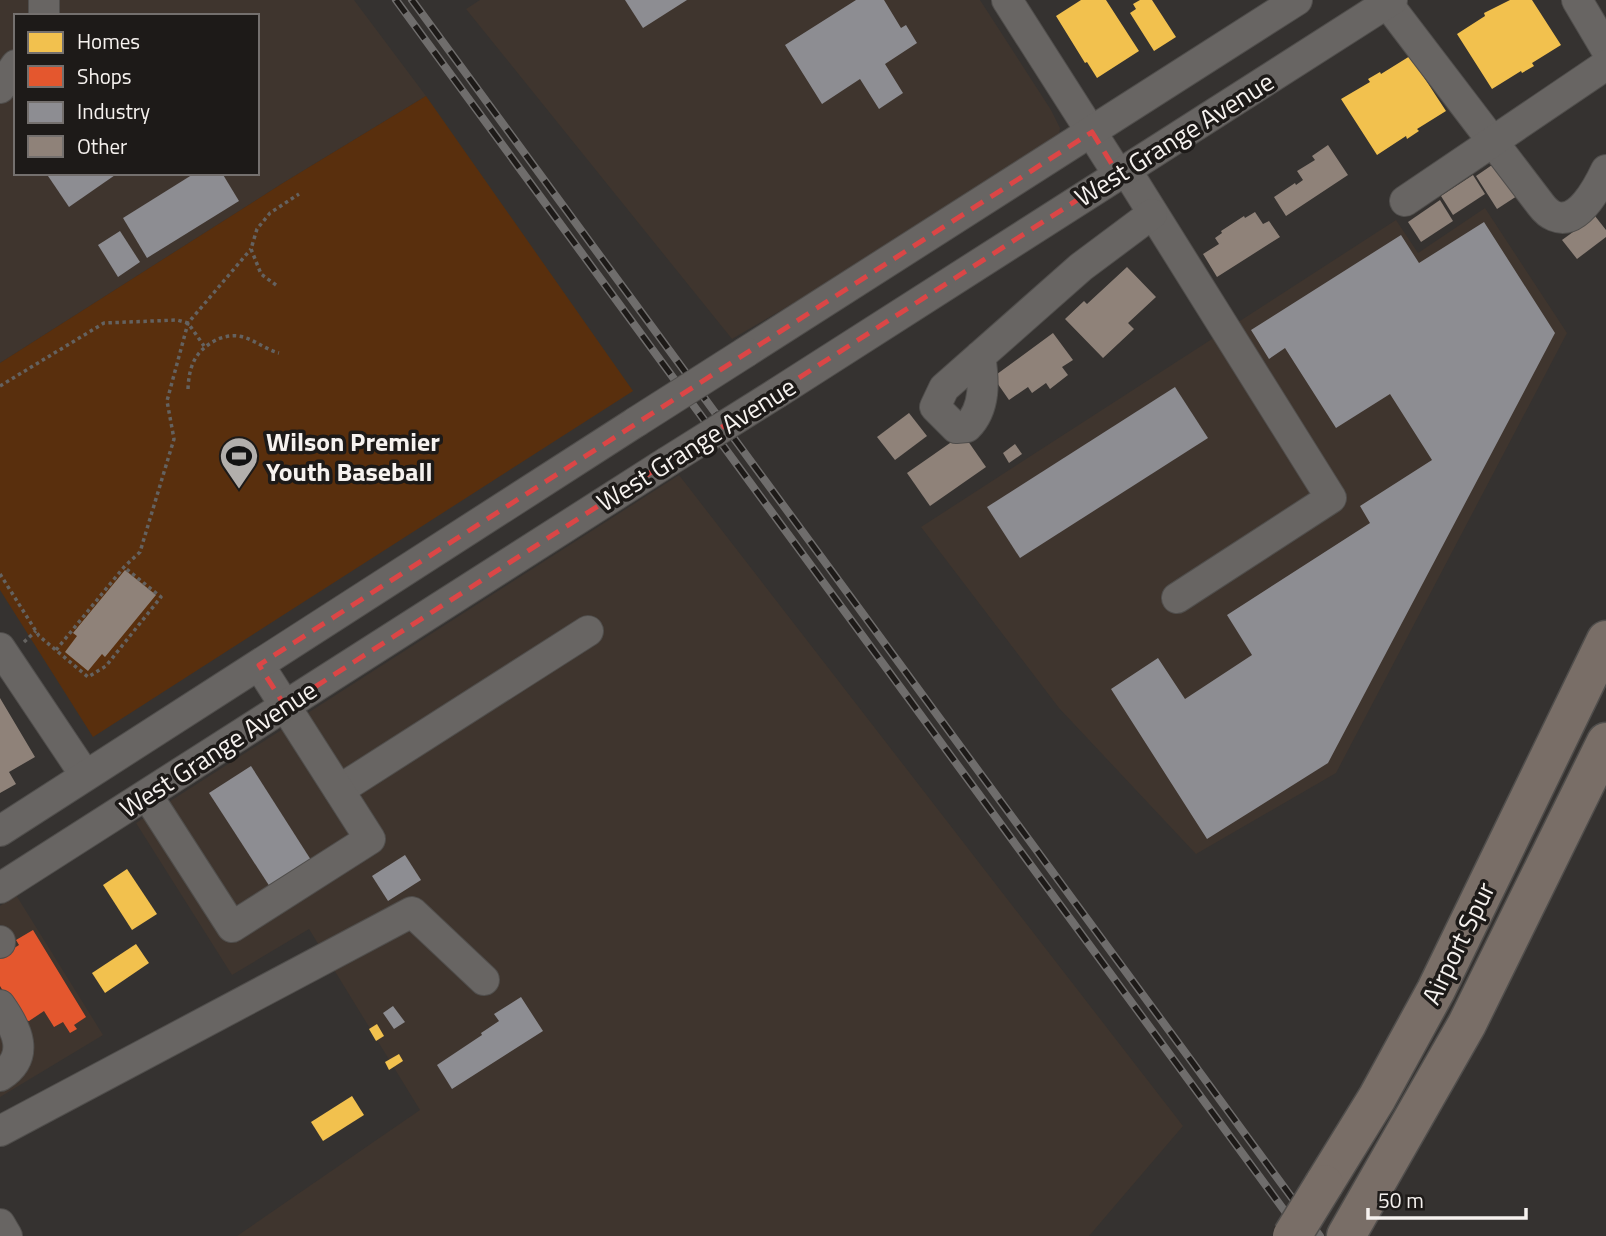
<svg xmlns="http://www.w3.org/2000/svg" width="1606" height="1236" font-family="'Titillium Web',sans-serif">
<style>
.built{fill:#3f352e;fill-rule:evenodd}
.grass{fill:#592f0d}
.homes{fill:#f2c14e}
.shops{fill:#e4572e}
.industry{fill:#8d8d92}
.building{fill:#8f8279}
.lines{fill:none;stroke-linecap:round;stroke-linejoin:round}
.minor-casing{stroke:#504e4c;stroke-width:32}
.highway-casing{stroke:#504e4c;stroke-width:41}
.path{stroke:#646260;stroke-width:3.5;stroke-dasharray:3.5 3.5;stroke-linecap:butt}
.minor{stroke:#686563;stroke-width:30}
.highway{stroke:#796e67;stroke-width:38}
.rail-casing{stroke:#6f6d6c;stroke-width:8}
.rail{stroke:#1d1a18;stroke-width:5;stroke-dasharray:16;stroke-linecap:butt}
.minor-bridge-casing{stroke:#504e4c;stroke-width:32;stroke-linecap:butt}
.highway-bridge-casing{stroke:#504e4c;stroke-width:41;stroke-linecap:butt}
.minor-bridge{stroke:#686563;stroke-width:30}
.highway-bridge{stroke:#796e67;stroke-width:38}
.marked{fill:none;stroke:#db4646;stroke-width:5;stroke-dasharray:14 9;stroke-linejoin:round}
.labels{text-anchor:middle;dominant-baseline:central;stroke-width:7;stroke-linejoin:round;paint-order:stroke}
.street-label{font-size:26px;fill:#f6f2ef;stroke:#1d1a18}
.poi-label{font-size:26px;font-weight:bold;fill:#f6f2ef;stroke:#1d1a18;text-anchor:start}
</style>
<rect width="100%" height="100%" fill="#353230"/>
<g class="built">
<path d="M 0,0 L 354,0 L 426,96 L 283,183 L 0,363 ZM 16,16 L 257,16 L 257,173 L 16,173 Z"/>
<path d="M 480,0 L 980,0 L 1051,110 L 1060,128 L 1059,135 L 804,297 L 732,339 L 466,9 Z"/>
<path d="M 1485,208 L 1567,333 L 1336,773 L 1196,854 L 1059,708 L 921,527 L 1396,220 L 1418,253 Z"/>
<path d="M 679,475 L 1183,1126 L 1089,1236 L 237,1236 L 420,1110 L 309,929 L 232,975 L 136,823 Z"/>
<path d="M 16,895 L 103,1035 L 0,1097 L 0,906 Z"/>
</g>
<path class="grass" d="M 426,96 L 633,391 L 93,737 L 0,590 L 0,363 L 283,183 Z"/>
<g class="homes">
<path d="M 1081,0 L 1106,0 L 1139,51 L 1097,78 L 1087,62 L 1085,63 L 1056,16 Z"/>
<path d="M 1140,0 L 1152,0 L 1176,37 L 1154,51 L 1130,13 L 1136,9 L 1133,4 Z"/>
<path d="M 1510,0 L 1532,0 L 1561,45 L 1532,63 L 1534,66 L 1522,73 L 1521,71 L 1492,89 L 1457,34 L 1485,16 L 1484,13 Z"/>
<path d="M 1410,56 L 1446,111 L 1417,129 L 1419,131 L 1407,139 L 1406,136 L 1377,155 L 1341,99 L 1370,82 L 1368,79 L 1380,72 L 1381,74 Z"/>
<path d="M 127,869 L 157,914 L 132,930 L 103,885 Z"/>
<path d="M 136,944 L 149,963 L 105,993 L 92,973 Z"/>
<path d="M 377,1024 L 384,1036 L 376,1041 L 369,1029 Z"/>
<path d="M 399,1054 L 403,1061 L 389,1070 L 385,1062 Z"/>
<path d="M 352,1096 L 364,1115 L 323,1141 L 311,1122 Z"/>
</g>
<path class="shops" d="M 33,930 L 86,1017 L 74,1025 L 77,1029 L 70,1033 L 63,1022 L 54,1027 L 44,1011 L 29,1021 L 20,1019 L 0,986 L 0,957 L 19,945 L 16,940 Z"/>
<g class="industry">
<path d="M 625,0 L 687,0 L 643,28 Z"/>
<path d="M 856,0 L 884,0 L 901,28 L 906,25 L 917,43 L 885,64 L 903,93 L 879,109 L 860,79 L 822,104 L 785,45 Z"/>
<path d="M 46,173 L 118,173 L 69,207 Z"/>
<path d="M 195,173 L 222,173 L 239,201 L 147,258 L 123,218 Z"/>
<path d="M 1484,222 L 1555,333 L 1328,763 L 1207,839 L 1111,689 L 1158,658 L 1185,699 L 1252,655 L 1227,615 L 1370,523 L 1360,506 L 1432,460 L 1390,394 L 1336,428 L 1285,348 L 1269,359 L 1251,330 L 1401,235 L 1419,263 Z"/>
<path d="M 120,231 L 140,262 L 118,277 L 98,245 Z"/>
<path d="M 1175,387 L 1208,438 L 1020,558 L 987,507 Z"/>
<path d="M 251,766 L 311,860 L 270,887 L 209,793 Z"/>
<path d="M 405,855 L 421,880 L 388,901 L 372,876 Z"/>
<path d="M 521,997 L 543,1031 L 452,1089 L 437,1065 L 482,1035 L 481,1033 L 499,1021 L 494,1014 Z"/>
<path d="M 393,1006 L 405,1022 L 394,1029 L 383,1013 Z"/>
</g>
<g class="building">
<path d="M 1328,145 L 1348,175 L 1286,216 L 1274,197 L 1295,183 L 1296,185 L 1303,180 L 1297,171 L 1315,160 L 1312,156 Z"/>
<path d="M 1495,163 L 1517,196 L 1497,209 L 1476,176 Z"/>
<path d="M 1473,175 L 1485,194 L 1453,215 L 1441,196 Z"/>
<path d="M 1440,200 L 1453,221 L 1421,242 L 1408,222 Z"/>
<path d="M 1255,212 L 1263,224 L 1269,221 L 1280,237 L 1217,277 L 1203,254 L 1219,244 L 1215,238 L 1222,233 L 1221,231 L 1244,216 L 1245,218 Z"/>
<path d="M 1595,216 L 1606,230 L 1606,237 L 1577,259 L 1562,240 Z"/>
<path d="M 1127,267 L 1156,297 L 1128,323 L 1134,329 L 1103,358 L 1065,319 L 1084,301 L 1087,304 Z"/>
<path d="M 1053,333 L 1073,360 L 1062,367 L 1068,375 L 1050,389 L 1046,383 L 1032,393 L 1028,387 L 1009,400 L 993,377 Z"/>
<path d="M 909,413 L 927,436 L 895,460 L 877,437 Z"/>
<path d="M 963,434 L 986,467 L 930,506 L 907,473 Z"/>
<path d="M 1015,444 L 1022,454 L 1009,463 L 1003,453 Z"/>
<path d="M 125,570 L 156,595 L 105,657 L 102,654 L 88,671 L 65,652 L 77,636 L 73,633 Z"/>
<path d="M 0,698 L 35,757 L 9,772 L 16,784 L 0,793 Z"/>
</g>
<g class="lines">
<g class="minor-casing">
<g id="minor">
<path d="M 1007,0 L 1118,174"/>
<path d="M 1577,0 L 1606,49"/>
<path d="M 1387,3 L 1541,205 C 1544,209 1549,214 1554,216 C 1578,226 1598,187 1606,170"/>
<path d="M 44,16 L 44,0"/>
<path d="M 0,88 L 16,65"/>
<path d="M 1126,170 L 1331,498 L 1177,598"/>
<path d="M 1405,201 L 1606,65"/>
<path d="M 746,352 L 1297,0"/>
<path d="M 980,356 C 984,380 986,408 967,427 L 956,428 L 935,407 L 944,388 L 1081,267 L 1152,214"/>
<path d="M 777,393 L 1392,0"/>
<path d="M 0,648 L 85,775"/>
<path d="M 339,790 L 588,631"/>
<path d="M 147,795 L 232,927 L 370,839 L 259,665"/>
<path d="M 0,831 L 636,422"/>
<path d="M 0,888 L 667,462"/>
<path d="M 0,941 L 0,943"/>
<path d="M 0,1005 C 17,1029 31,1056 0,1076"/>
<path d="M 0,1131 L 412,912 L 484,980"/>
<path d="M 0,1224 L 7,1236"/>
</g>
</g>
<g class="highway-casing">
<g id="highway">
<path d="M 1324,1184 L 1377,1098 L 1436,990 L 1606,640"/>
<path d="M 1346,1236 L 1467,1024 L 1606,742"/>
</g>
</g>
<g class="path">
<path d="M 276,285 L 261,274 L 251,249 L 257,229 L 270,213 L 299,194"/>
<path d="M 0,386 L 104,323 L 177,320 L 188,323 L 204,346"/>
<path d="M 188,389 C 189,366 195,351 216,340 C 222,337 231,335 238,336 C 253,338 264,349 279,353"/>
<path d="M 0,574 L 39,636 L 88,677 L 106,666 L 161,597 L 124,567"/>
<path d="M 24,642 L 36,631"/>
<path d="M 56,650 L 124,567 L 140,552 L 174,439 L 167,401 L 188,323 L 251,249"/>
</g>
<use href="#minor" class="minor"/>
<use href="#highway" class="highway"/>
<g class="rail-casing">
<g id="rail">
<path d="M 396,0 L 1303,1236"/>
<path d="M 412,0 L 1320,1236"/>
</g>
</g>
<use href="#rail" class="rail"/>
<g class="minor-bridge-casing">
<g id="minor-bridge">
<path d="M 636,422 L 746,352"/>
<path d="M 667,462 L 777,393"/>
</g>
</g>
<g class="highway-bridge-casing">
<path id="highway-bridge" d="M 1292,1236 L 1324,1184"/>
</g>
<use href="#minor-bridge" class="minor-bridge"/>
<use href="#highway-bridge" class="highway-bridge"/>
</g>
<path class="marked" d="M 1092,132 L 1118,174 L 285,706 L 259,665 Z"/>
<defs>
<g id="stadium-pin" transform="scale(2.0125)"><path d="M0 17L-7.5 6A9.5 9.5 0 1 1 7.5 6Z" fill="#b2afac" stroke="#1d1a18"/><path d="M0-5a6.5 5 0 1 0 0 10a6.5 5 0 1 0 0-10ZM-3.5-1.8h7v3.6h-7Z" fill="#111"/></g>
</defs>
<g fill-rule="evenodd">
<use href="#stadium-pin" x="239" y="456"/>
</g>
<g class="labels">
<g class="street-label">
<text transform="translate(1174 139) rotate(-32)">West Grange Avenue</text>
<text transform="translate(696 444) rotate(-32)">West Grange Avenue</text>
<text transform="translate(218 749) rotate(-33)">West Grange Avenue</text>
<text transform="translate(1458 943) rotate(-64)">Airport Spur</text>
</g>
<g class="poi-label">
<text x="266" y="441">Wilson Premier<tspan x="266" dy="30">Youth Baseball</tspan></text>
</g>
</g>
<rect x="14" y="14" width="245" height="161" fill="#1d1a18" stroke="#74706e" stroke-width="2"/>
<rect x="28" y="32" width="35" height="21" fill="#f2c14e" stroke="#74706e" stroke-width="2"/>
<text x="77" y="49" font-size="21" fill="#f6f2ef">Homes</text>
<rect x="28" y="66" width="35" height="21" fill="#e4572e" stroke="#74706e" stroke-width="2"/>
<text x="77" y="84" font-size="21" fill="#f6f2ef">Shops</text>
<rect x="28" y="102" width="35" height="21" fill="#8d8d92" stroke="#74706e" stroke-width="2"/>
<text x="77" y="119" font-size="21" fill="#f6f2ef">Industry</text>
<rect x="28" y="136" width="35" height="21" fill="#8f8279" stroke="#74706e" stroke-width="2"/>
<text x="77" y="154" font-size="21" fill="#f6f2ef">Other</text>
<path d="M1368 1208v10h158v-10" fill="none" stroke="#f6f2ef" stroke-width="3.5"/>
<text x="1378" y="1208" font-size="21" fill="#f6f2ef" stroke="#1d1a18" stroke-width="5" paint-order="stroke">50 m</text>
</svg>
